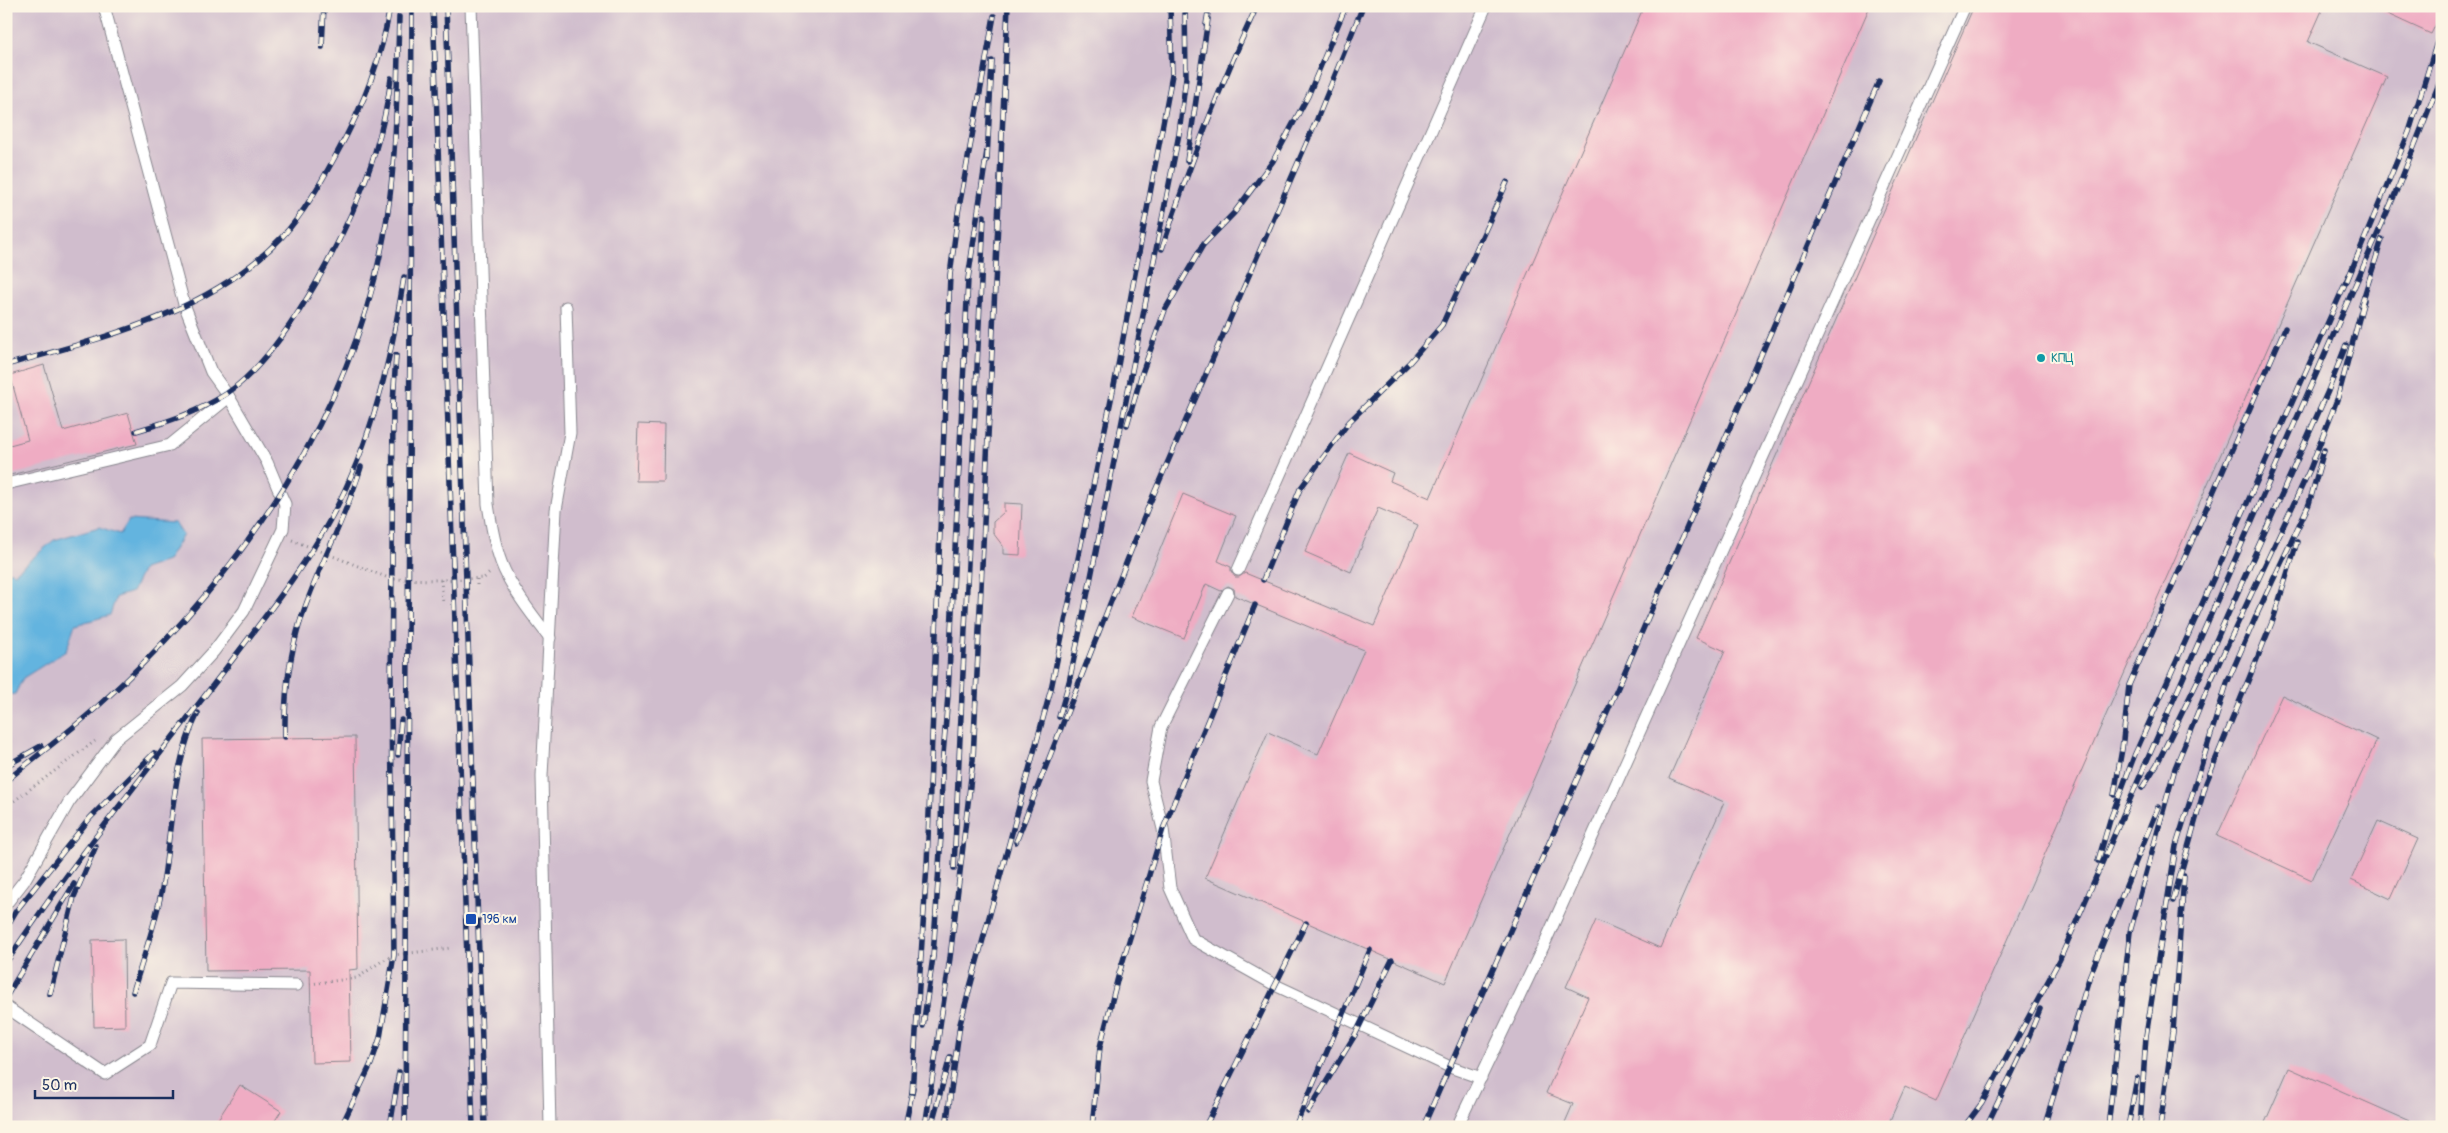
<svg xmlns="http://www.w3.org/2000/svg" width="2448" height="1133" font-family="Pangolin,sans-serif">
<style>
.industrial{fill:#d0bdcd}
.water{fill:#64b4df;stroke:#40729e}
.building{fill:#efacc3}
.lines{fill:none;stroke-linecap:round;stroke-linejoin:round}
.lane-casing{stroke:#88868e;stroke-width:13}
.path{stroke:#88868e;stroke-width:3;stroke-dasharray:1 4;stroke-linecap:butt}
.lane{stroke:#fff;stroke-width:11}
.rail-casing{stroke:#1b2f5e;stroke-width:5.5}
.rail{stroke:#fcf5e5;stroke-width:4;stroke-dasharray:11;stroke-linecap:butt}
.culture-dot{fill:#0f9aa8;stroke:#fcf5e5;stroke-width:2}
.transit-dot{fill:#1a4fb4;stroke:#fcf5e5;stroke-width:2}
.labels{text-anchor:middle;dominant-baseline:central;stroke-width:4;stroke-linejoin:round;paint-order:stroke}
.culture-label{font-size:12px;fill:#0d838f;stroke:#fcf5e5;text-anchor:start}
.transit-label{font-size:12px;fill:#164399;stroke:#fcf5e5;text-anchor:start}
</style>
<rect width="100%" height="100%" fill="#fcf5e5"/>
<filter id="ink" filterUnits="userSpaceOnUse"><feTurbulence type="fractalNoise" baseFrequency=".02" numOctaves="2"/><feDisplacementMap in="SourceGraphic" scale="10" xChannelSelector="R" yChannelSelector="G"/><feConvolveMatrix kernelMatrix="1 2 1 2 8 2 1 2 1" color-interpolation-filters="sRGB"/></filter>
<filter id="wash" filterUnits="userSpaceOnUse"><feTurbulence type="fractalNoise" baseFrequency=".0096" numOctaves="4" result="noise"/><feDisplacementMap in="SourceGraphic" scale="20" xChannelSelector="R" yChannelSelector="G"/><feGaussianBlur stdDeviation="1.12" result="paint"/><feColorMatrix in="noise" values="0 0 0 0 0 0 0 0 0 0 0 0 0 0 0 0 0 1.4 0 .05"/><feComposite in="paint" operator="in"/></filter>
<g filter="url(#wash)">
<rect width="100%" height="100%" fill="#f4ddbe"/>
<rect class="industrial" x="6" y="6" width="2436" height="1121"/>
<path class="water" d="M 129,520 L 175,523 L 183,535 L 167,561 L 143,569 L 132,592 L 116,597 L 110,615 L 75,625 L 66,651 L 23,678 L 15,694 L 6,695 L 6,571 L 15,573 L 54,540 L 99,527 L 120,534 Z"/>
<g id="blocks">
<g class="building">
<path d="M 1644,6 L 1870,6 L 1445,983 L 1205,878 L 1268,732 L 1318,754 L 1364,650 L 1235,596 L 1234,589 L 1228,586 L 1221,591 L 1206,584 L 1184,638 L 1132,617 L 1183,494 L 1236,516 L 1218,561 L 1231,567 L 1231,571 L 1235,577 L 1239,577 L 1245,573 L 1374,626 L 1418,525 L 1378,508 L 1351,572 L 1305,552 L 1349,453 L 1393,473 L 1390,481 L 1430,498 Z"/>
<path d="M 1974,6 L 2324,6 L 2308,42 L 2387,77 L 1936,1101 L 1905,1087 L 1887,1127 L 1563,1127 L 1573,1104 L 1546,1093 L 1588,997 L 1566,987 L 1596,920 L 1660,948 L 1724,802 L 1669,778 L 1725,651 L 1696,638 Z"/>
<path d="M 2370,6 L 2442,6 L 2442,12 L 2431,34 Z"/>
<path d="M 44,365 L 63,431 L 128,413 L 137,444 L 6,476 L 6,446 L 28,440 L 10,375 Z"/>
<path d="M 638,424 L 664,425 L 663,481 L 636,481 Z"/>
<path d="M 1004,503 L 1022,504 L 1020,555 L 1003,554 L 1003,546 L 993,533 L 993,522 L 1004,512 Z"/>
<path d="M 2282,695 L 2377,740 L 2312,880 L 2217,836 Z"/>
<path d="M 355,737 L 358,969 L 349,970 L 351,1062 L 312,1063 L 310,970 L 206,971 L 202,739 Z"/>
<path d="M 2378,821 L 2418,839 L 2391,899 L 2351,880 Z"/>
<path d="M 124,939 L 125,1026 L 94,1027 L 92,940 Z"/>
<path d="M 2289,1068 L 2423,1127 L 2263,1127 Z"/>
<path d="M 240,1085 L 281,1111 L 271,1127 L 213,1127 Z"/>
</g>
</g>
</g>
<g filter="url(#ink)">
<use href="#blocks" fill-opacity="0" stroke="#88868e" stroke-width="1"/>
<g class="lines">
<g class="lane-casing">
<g id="lane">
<path d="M 471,6 L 488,504 C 491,524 494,543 501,562 C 510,587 533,616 550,638"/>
<path d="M 6,484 L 170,445 L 229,397"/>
<path d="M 1238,570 L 1486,6"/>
<path d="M 1228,593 L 1161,727 L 1151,781 L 1163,829 L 1170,888 L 1193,939 L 1275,985 L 1450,1067 L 1481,1078"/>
<path d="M 6,904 L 24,881 L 69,802 L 116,739 L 182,686 L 214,651 L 244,611 L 283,529 L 285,504 L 280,493 L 267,462 L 229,397 L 211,372 L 184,304 L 104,6"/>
<path d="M 6,1007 L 105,1074 L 150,1045 L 171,983 L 297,985"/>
<path d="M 550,1127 L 542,776 L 556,510 L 570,433 L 566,307"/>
<path d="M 1457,1127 L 1543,947 L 1965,6"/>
</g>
</g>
<g class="path">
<path d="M 292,540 L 391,579 L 441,580 L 484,578 L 491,572"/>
<path d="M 477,579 L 477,588"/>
<path d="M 441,580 L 443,602"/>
<path d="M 6,807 L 95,741"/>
<path d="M 310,984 L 357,978 L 382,961 L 394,955 L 450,948"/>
</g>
<use href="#lane" class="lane"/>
<g class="rail-casing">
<g id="rail">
<path d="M 433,6 L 473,1127"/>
<path d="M 446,6 L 485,1127"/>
<path d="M 1206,25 L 1209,6"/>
<path d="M 322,47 L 324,6"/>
<path d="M 987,159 L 992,61"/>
<path d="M 1187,161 L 1208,19"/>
<path d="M 1162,249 C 1189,166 1220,85 1257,6"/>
<path d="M 2347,281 L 2409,132 L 2442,26"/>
<path d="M 2361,306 L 2382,239"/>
<path d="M 6,365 C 103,338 210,313 282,237 C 304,213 320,184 336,155 C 362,109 382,59 390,6"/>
<path d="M 1127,425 L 1142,373 L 1165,310 L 1203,245 L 1234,213 L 1273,161 L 1308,96 L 1346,6"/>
<path d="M 136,431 C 167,422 198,412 226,394 C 287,353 354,222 375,152 C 382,129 388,103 391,78"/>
<path d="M 1263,580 L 1300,489 L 1349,422 L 1409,363 L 1442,325 L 1507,182"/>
<path d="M 1059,717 L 1069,682 L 1088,592 L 1179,134 L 1186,77 L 1185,6"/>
<path d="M 285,737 C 284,691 290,646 307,602 C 324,556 347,514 361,467"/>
<path d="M 398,755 L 401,720"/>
<path d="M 6,766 L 41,746"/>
<path d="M 6,781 C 36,756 68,733 97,707 C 241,577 361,406 388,211 C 397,147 397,82 399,17"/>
<path d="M 2142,788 L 2157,764 L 2201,674 L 2328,391 L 2346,345"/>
<path d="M 2114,795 L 2122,749 L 2129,685 L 2285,328"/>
<path d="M 1016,842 L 1149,505 L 1317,119 L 1363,6"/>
<path d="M 2098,861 L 2110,820 L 2135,754 L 2349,275"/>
<path d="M 954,868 L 984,216"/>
<path d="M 2173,901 L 2206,783 L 2273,620 L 2297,542"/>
<path d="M 6,928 L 16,911 L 90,818 L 154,753"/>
<path d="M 6,963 C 76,856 159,757 236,655 C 270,610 305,566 332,516 C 372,441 391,360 404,277"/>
<path d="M 133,992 C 144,955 158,916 164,877 C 172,823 173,763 198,713"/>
<path d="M 50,994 L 74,897 L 96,846"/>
<path d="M 6,997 L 74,884"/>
<path d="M 923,1026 L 933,957 L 941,836 L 942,767 L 948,695 L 968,279 L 987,151"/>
<path d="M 912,1093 L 927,865 L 950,275 L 958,213 L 994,16"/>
<path d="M 1308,1112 L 1355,1035 L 1392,960"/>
<path d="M 341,1127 L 371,1064 L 380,1038 L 394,955 L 391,706 L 393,403 L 396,355"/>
<path d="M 390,1127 L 399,1072"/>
<path d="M 405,1127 L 412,6"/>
<path d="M 905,1127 L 913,1088"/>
<path d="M 925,1127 L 950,958 L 973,760 L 1008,6"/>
<path d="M 931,1127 L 950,1057"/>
<path d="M 946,1127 L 960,1024 L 1051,689 L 1117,371 L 1172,75 L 1170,6"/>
<path d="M 1092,1127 L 1100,1047 L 1118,977 L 1163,829 L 1255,605"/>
<path d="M 1205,1127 L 1306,923"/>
<path d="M 1295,1127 L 1370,950"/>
<path d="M 1423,1127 L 1619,685 L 1879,81"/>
<path d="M 1964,1127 L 1982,1103 L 2060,959 L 2399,185 L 2442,76"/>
<path d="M 1986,1127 L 2025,1046 L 2040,1009"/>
<path d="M 2044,1127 L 2090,975 L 2158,807"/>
<path d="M 2108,1127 L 2130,932 L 2175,768 L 2211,680 L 2310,469 L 2338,397 L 2364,300"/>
<path d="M 2128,1127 L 2137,1078"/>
<path d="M 2140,1127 L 2146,1036 L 2176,846 L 2227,683 L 2257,614 L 2309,504 L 2324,450"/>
<path d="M 2160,1127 L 2173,1032 L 2184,876"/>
</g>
</g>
<use href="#rail" class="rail"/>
</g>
</g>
<circle class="culture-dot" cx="2041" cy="358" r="5"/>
<rect class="transit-dot" x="465" y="913" width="12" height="12" rx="2.5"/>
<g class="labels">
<g class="culture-label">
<text x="2051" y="358">КПЦ</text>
</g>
<g class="transit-label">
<text x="482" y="919">196 км</text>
</g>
</g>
<rect width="2448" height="1133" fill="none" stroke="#fcf5e5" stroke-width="25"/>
<path d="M35 1090v8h138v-8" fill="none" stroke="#1b2f5e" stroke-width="2.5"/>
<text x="42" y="1090" font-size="15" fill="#1b2f5e" stroke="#fcf5e5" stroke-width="4" paint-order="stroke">50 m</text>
</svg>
